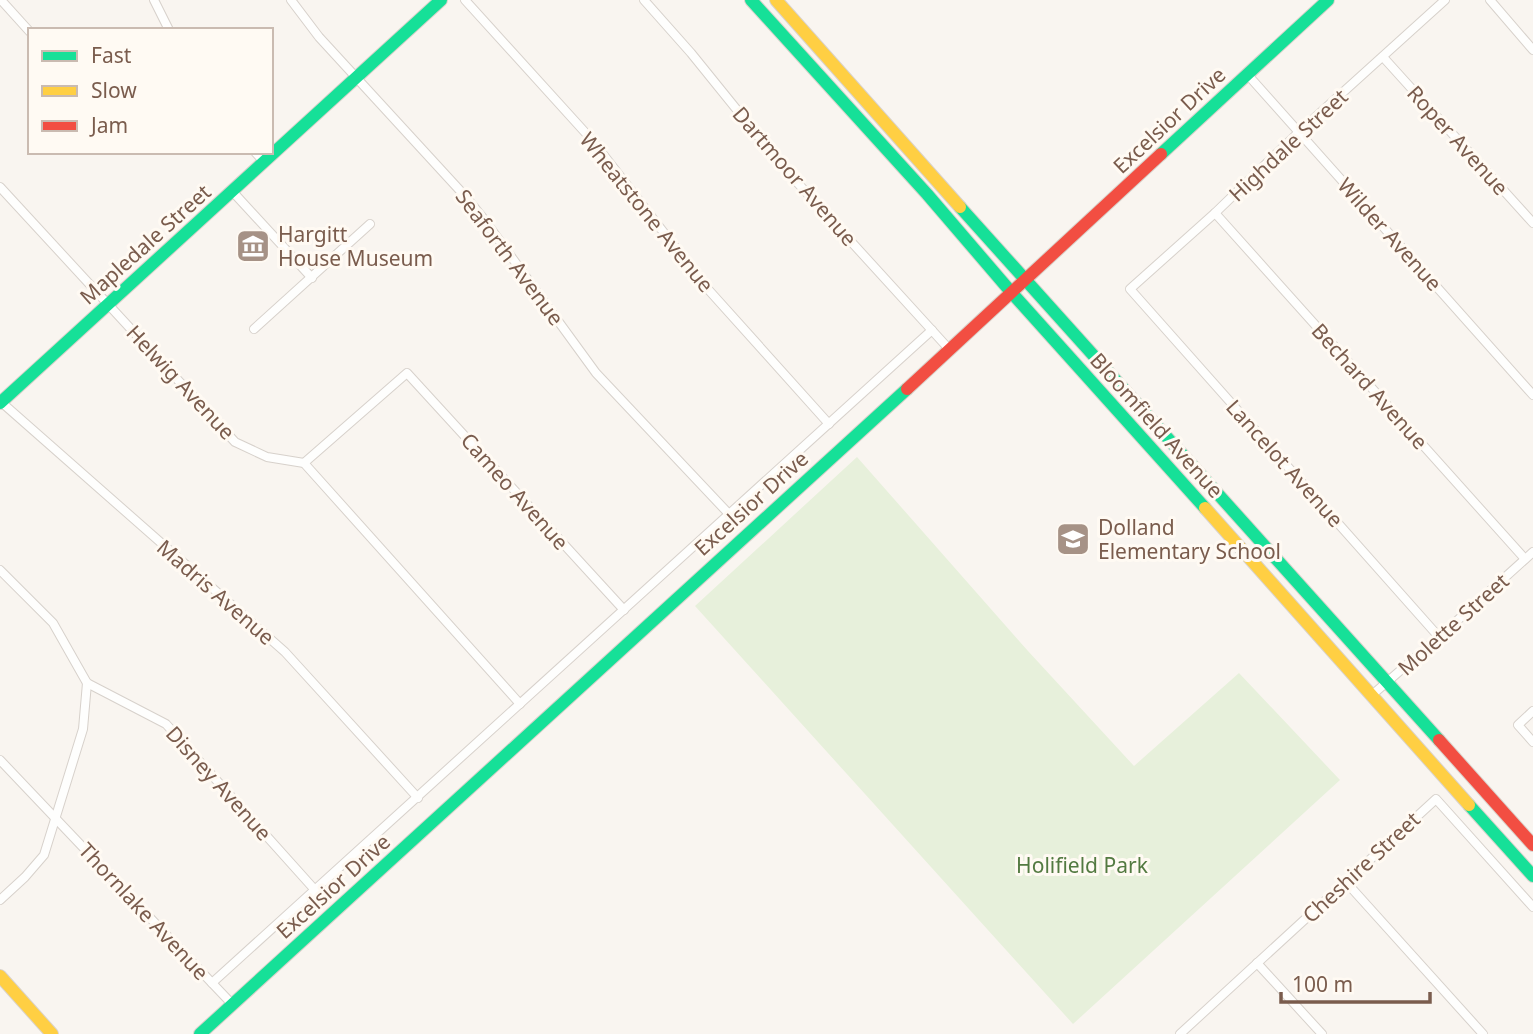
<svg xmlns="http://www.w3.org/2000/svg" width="1533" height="1034" font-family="'Noto Sans',sans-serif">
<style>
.green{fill:#e7f0db}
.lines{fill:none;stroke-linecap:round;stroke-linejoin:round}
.street-casing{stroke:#d7d1cb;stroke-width:10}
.fast-casing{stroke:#d9d2cb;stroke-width:14}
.slow-casing{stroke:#d9d2cb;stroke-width:14}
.jam-casing{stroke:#d9d2cb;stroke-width:14}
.street{stroke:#fefefd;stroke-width:8}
.fast{stroke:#16e098;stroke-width:12}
.slow{stroke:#ffcf43;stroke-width:12}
.jam{stroke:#f24e42;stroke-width:12}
.labels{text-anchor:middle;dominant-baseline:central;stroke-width:6;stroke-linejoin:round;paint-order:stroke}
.street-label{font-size:21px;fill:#7a5c4d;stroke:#fffaf3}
.poi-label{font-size:21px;fill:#7a5c4d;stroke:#fffaf3;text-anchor:start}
.park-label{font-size:21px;fill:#537a41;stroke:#fffaf3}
</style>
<rect width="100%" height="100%" fill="#f9f5f0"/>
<path class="green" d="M 857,457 L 1028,651 L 1134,766 L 1239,673 L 1340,780 L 1073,1024 L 695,606 Z"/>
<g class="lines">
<g class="street-casing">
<g id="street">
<path d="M 1,0 L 30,32"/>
<path d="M 154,0 L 169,30"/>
<path d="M 291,0 L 319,37 L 465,196 L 483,218 L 596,373 L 729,514"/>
<path d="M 465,0 L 592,140 L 706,287 L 829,424"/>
<path d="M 644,0 L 691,53 L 784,168 L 949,349"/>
<path d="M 1490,0 L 1533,50"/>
<path d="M 1383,57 L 1533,223"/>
<path d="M 1247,74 L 1533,395"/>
<path d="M 255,152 L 264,162"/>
<path d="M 0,187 L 235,442 L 267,457 L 304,463 L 520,704"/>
<path d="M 232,191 L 312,278"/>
<path d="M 1215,213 L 1525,559"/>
<path d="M 254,329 L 370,224"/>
<path d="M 0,401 L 285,652 L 418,798"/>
<path d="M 304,463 L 407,373 L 624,610"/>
<path d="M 0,570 L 53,623 L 87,683 L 166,724 L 315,890"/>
<path d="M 1439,637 L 1130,289 L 1215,213 L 1299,132 L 1445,0"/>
<path d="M 1372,695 L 1439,637 L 1533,552"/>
<path d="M 1533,711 L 1518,725 L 1533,742"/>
<path d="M 0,760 L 232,1004"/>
<path d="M 1346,882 L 1483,1034"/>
<path d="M 0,900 L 25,877 L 44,855 L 83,729 L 87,683"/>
<path d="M 1257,963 L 1322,1034"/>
<path d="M 212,983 L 932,330"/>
<path d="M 1180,1034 L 1436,799 L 1533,907"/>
</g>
</g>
<g class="fast-casing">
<g id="fast">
<path d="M 751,0 L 927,194 L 1011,292 L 1205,508"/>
<path d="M 1161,154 L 1328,0"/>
<path d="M 960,207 L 1439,740"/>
<path d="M 0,403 L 441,0"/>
<path d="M 1469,805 L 1533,876"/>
<path d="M 200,1034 L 907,389"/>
</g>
</g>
<g class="slow-casing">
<g id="slow">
<path d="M 776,0 L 960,207"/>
<path d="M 1205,508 L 1469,805"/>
<path d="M 0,976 L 52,1034"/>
</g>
</g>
<g class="jam-casing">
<g id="jam">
<path d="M 907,389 L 1161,154"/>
<path d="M 1439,740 L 1533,845"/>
</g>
</g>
<use href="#street" class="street"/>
<use href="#fast" class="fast"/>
<use href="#slow" class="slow"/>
<use href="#jam" class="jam"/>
</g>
<defs>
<g id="museum-square" transform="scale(1.75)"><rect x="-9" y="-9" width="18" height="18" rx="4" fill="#a69286" stroke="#fffaf3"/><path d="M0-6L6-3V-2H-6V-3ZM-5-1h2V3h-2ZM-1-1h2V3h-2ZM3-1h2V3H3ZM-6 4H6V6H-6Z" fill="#fff"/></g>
<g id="school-square" transform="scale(1.75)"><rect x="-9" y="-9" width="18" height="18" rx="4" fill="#a69286" stroke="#fffaf3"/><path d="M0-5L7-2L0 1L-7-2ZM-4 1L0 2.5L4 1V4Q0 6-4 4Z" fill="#fff"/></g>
</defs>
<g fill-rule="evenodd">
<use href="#museum-square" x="253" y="246"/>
<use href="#school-square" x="1073" y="539"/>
</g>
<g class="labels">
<g class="street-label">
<text transform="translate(1169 120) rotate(-43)">Excelsior Drive</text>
<text transform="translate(1458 140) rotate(48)">Roper Avenue</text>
<text transform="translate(1288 145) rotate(-43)">Highdale Street</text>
<text transform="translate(795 176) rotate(49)">Dartmoor Avenue</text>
<text transform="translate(647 212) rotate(51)">Wheatstone Avenue</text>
<text transform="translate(1390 234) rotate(48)">Wilder Avenue</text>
<text transform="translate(145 244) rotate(-42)">Mapledale Street</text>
<text transform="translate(510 257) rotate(53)">Seaforth Avenue</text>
<text transform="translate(181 382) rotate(47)">Helwig Avenue</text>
<text transform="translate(1370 386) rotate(48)">Bechard Avenue</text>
<text transform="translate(1157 425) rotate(48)">Bloomfield Avenue</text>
<text transform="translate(1285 463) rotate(48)">Lancelot Avenue</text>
<text transform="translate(515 491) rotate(48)">Cameo Avenue</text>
<text transform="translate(751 503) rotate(-42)">Excelsior Drive</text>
<text transform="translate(216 592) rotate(41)">Madris Avenue</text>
<text transform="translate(1453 624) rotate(-42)">Molette Street</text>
<text transform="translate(219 783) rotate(48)">Disney Avenue</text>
<text transform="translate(1361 867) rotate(-43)">Cheshire Street</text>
<text transform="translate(333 886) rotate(-42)">Excelsior Drive</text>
<text transform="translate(144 911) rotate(47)">Thornlake Avenue</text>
</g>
<g class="poi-label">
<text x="278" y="234">Hargitt<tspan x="278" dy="24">House Museum</tspan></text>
<text x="1098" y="527">Dolland<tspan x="1098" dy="24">Elementary School</tspan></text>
</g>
<g class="park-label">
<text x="1082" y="865">Holifield Park</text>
</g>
</g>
<rect x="28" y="28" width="245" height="126" fill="#fffaf3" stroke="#cabbb1" stroke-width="2"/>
<rect x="42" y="51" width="35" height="10" fill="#16e098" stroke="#cabbb1" stroke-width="2"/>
<text x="91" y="63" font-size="21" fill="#7a5c4d">Fast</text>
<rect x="42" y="86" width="35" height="10" fill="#ffcf43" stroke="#cabbb1" stroke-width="2"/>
<text x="91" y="98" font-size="21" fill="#7a5c4d">Slow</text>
<rect x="42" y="121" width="35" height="10" fill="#f24e42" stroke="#cabbb1" stroke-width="2"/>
<text x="91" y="133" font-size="21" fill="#7a5c4d">Jam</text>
<path d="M1281 992v10h149v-10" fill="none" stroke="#7a5c4d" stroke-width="3.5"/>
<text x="1292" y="992" font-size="21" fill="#7a5c4d" stroke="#fffaf3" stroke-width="5" paint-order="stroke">100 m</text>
</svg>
